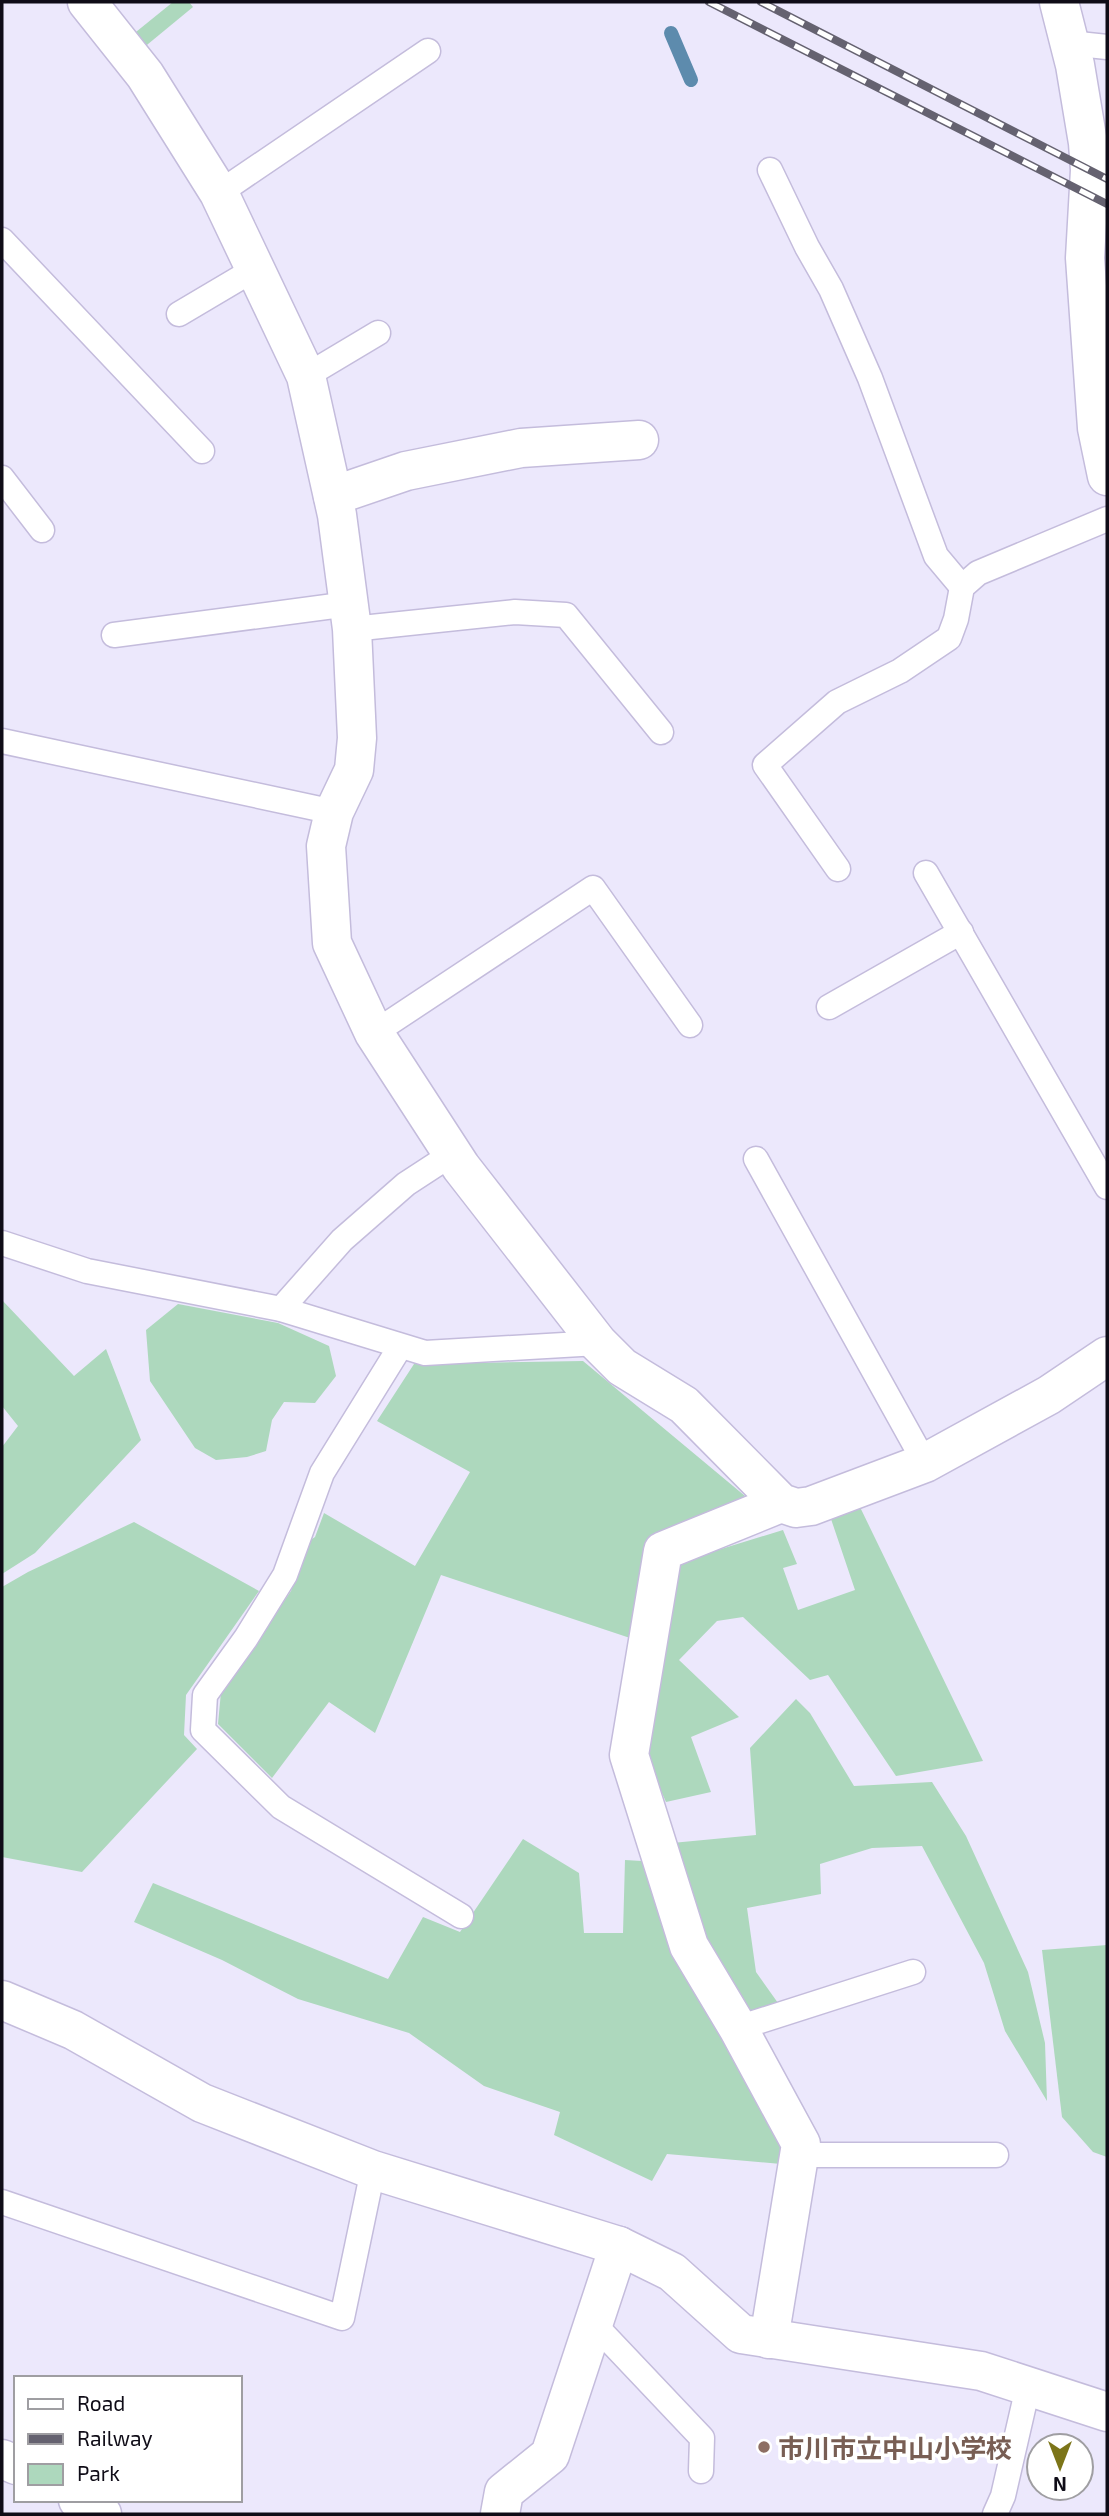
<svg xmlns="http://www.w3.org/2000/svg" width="1109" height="2516" font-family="'Exo 2','Noto Sans JP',sans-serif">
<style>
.green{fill:#add8bd}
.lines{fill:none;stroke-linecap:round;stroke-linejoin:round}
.stream{stroke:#5d8bad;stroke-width:14}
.lane-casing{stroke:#c4bcdc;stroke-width:27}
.street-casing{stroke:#c4bcdc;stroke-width:41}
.lane{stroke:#fff;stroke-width:24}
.street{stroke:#fff;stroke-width:38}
.rail-casing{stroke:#656270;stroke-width:8}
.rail{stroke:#fff;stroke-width:5;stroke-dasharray:16;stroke-linecap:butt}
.education-dot{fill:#8d6e63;stroke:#fff;stroke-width:2.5}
.labels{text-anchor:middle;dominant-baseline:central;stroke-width:7;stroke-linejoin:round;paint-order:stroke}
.education-label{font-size:26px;font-weight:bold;fill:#785e54;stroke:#fff;text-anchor:start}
</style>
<rect width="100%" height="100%" fill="#ece8fc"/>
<g class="green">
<path d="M 173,2 L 189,2 L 193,7 L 142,49 L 131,36 Z"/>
<path d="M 2,1300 L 74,1376 L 106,1349 L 141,1440 L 35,1553 L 2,1574 L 2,1447 L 18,1426 L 2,1406 Z"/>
<path d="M 178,1304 L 278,1323 L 329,1346 L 336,1376 L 315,1403 L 284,1402 L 272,1420 L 266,1451 L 247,1457 L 216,1460 L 195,1448 L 150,1381 L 146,1330 Z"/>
<path d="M 583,1361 L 751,1501 L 647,1542 L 633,1639 L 441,1575 L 375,1733 L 329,1702 L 272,1778 L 218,1724 L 221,1692 L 291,1591 L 306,1543 L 315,1537 L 324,1513 L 415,1566 L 470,1472 L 377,1421 L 414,1364 Z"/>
<path d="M 859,1505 L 983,1761 L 896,1776 L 828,1675 L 810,1680 L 743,1617 L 717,1621 L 679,1660 L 739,1717 L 691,1737 L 711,1792 L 666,1802 L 644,1753 L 679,1562 L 783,1530 L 797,1564 L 783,1568 L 798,1610 L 855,1590 L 831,1519 Z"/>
<path d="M 134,1522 L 259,1591 L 186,1695 L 184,1735 L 197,1749 L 82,1872 L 2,1857 L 2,1587 L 28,1572 Z"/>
<path d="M 796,1699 L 810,1713 L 854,1786 L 932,1782 L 966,1836 L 1028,1972 L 1045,2043 L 1047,2101 L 1005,2031 L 984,1963 L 922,1846 L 872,1848 L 820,1864 L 821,1894 L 747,1908 L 756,1972 L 778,2003 L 748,2012 L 709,1945 L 672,1843 L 756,1835 L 750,1748 Z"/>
<path d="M 523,1839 L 579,1873 L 584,1933 L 623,1933 L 625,1860 L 642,1861 L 781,2142 L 781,2164 L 667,2154 L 652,2181 L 554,2135 L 560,2112 L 484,2086 L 409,2033 L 298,1999 L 222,1960 L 134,1922 L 153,1883 L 388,1979 L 423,1917 L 460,1932 Z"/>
<path d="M 1107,1945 L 1107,2157 L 1093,2152 L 1062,2117 L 1042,1950 Z"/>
</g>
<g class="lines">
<path class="stream" d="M 671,33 L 691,80"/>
<g class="lane-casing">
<g id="lane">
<path d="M 1069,43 L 1107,47"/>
<path d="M 770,170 L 807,247 L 831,289 L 870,378 L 936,556 L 962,587"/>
<path d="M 219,193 L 428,51"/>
<path d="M 2,240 L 202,451"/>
<path d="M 179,314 L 255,269"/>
<path d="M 306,376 L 378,333"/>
<path d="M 2,478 L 42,530"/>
<path d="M 352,629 L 515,612 L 566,615 L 661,732"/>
<path d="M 114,635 L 349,604"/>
<path d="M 2,741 L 334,812"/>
<path d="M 838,869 L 765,765 L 837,702 L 900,671 L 949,638 L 956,619 L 962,587 L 978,573 L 1107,519"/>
<path d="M 926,873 L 1107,1187"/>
<path d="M 829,1007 L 961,932"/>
<path d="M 374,1033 L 593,888 L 690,1025"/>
<path d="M 756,1159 L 925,1463"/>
<path d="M 2,1243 L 87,1271 L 281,1309 L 425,1353 L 598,1343"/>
<path d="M 281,1309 L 342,1240 L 406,1184 L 452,1154"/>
<path d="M 400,1347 L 322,1473 L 285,1575 L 246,1638 L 205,1695 L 203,1730 L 281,1807 L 461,1916"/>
<path d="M 738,2028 L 913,1972"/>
<path d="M 799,2155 L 996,2155"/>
<path d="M 2,2202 L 342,2318 L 373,2170"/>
<path d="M 594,2324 L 702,2438 L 701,2471"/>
<path d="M 995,2514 L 1003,2496 L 1028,2387"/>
</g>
</g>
<g class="street-casing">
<g id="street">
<path d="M 87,2 L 145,75 L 219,193 L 306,376 L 337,515 L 352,629 L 357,738 L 354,770 L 334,812 L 326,846 L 332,943 L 374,1033 L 461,1167 L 598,1343 L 622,1367 L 684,1405 L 781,1503 L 796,1508 L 811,1506 L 925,1463 L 1049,1395 L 1107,1356"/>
<path d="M 1059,2 L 1075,65 L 1088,143 L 1090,170 L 1085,258 L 1097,428 L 1107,476"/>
<path d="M 333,496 L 406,471 L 521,448 L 639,440"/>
<path d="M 2,2000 L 73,2030 L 202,2103 L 373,2170 L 619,2246 L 672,2272 L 741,2334 L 981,2371 L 1107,2412"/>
<path d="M 769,2339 L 801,2144 L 738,2028 L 689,1946 L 629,1755 L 663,1551 L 781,1503"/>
<path d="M 2,2459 L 16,2465"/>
<path d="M 78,2500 L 102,2514"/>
<path d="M 500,2514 L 504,2492 L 550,2455 L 619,2246"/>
</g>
</g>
<use href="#lane" class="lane"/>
<use href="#street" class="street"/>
<g class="rail-casing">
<g id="rail">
<path d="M 709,2 L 1107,204"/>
<path d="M 761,2 L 1107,179"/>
</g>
</g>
<use href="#rail" class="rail"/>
</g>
<circle class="education-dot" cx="764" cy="2447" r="7"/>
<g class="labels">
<g class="education-label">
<text x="778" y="2447">市川市立中山小学校</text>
</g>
</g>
<rect width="1109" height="2516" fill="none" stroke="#0f0c17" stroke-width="7"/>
<rect x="14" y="2376" width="228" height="126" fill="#ffffff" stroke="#9f9ea2" stroke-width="2"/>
<rect x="28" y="2399" width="35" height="10" fill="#ffffff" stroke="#9f9ea2" stroke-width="2"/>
<text x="77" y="2411" font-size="21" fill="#0f0c17">Road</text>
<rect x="28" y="2434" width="35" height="10" fill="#656270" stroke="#9f9ea2" stroke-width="2"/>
<text x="77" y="2446" font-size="21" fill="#0f0c17">Railway</text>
<rect x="28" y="2464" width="35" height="21" fill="#add8bd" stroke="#9f9ea2" stroke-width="2"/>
<text x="77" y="2481" font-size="21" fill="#0f0c17">Park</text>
<g transform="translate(1060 2467) rotate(180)"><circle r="33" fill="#ffffff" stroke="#9f9ea2" stroke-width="2"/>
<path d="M0-5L12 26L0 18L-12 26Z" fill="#7c7519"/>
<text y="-10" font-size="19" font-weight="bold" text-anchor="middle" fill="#0f0c17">N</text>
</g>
</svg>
